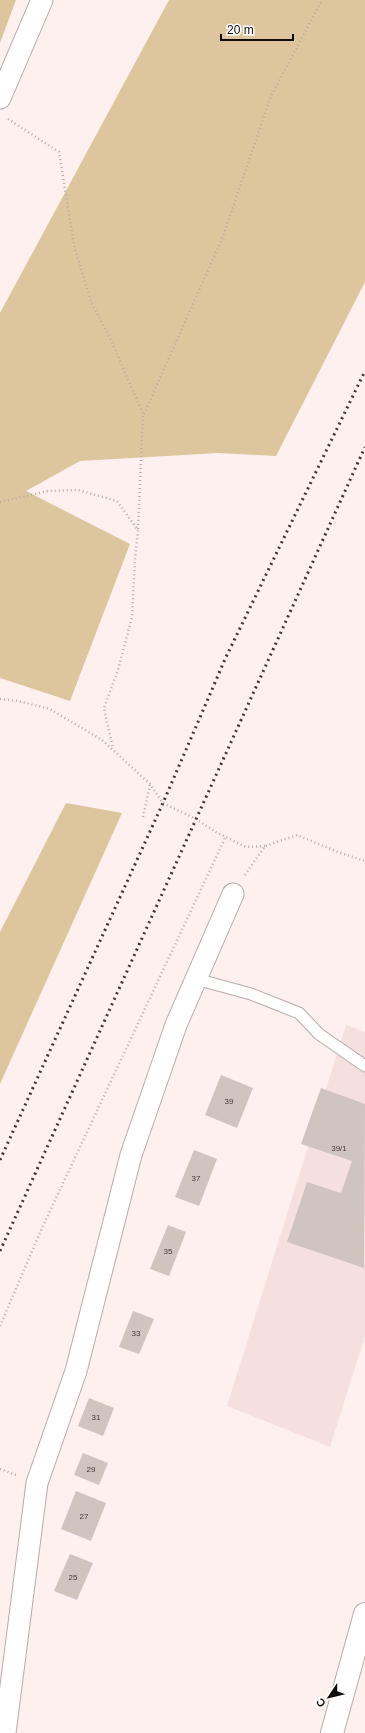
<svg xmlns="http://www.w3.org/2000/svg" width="365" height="1733" font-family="Arial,sans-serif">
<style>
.built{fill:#f6e0dd}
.green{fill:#ddc69d}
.building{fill:#cfc4be}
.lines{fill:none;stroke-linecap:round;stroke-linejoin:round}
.service-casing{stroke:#b8abaa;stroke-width:13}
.minor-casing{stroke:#b8abaa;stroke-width:23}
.trunk-casing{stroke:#b8abaa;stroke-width:24}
.path{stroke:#b6aba9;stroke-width:2.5;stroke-dasharray:1 3;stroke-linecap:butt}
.service{stroke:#fff;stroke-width:11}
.minor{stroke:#fff;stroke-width:21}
.trunk{stroke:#fff;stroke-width:22}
.rail{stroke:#3c3635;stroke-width:3;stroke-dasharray:2 4;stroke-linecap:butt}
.labels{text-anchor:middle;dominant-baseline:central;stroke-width:4;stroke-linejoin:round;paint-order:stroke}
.number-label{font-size:8px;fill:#403a38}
</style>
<rect width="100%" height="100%" fill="#fef0ee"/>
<path class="built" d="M 346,1025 L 365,1032 L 365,1336 L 330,1447 L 227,1406 Z"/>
<g class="green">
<path d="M 0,0 L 16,0 L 0,43 Z"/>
<path d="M 169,0 L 365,0 L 365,282 L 276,456 L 218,453 L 80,461 L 26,491 L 130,544 L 70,701 L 0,678 L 0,313 Z"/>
<path d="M 66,803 L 122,813 L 0,1084 L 0,932 Z"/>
</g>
<g class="building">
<path d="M 221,1075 L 253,1088 L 237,1128 L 205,1115 Z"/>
<path d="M 321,1088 L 365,1104 L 364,1268 L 287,1242 L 307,1182 L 341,1193 L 352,1161 L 301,1144 Z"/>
<path d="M 194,1150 L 217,1159 L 199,1206 L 175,1197 Z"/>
<path d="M 168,1225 L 186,1232 L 169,1276 L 150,1269 Z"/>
<path d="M 133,1311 L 154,1319 L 139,1354 L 119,1347 Z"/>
<path d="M 89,1398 L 114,1408 L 103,1436 L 78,1426 Z"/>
<path d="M 83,1453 L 108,1463 L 99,1485 L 74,1475 Z"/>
<path d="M 76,1491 L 106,1503 L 91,1541 L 61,1529 Z"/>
<path d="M 70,1554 L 93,1563 L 77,1600 L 54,1591 Z"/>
</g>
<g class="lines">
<g class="service-casing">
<path id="service" d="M 196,979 L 251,994 L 299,1013 L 319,1034 L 365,1066"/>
</g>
<g class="minor-casing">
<g id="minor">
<path d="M 0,98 L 42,0"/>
<path d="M 5,1733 L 37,1483 L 76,1371 L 131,1155 L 176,1025 L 233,894"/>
</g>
</g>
<g class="trunk-casing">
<path id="trunk" d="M 332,1733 L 365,1614"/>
</g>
<g class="path">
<path d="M 8,119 L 59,152 L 74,245 L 91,302 L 111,340 L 143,414 L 138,530"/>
<path d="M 144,414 L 222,239 L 271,96 L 322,0"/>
<path d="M 0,502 L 48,491 L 78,490 L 117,501 L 138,530 L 135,559 L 132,617 L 118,670 L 104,708 L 113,749"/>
<path d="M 0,699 L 18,701 L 50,709 L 102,740 L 150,784 L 163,803 L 196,819 L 216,832 L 246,847 L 265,846"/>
<path d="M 143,817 L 150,785"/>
<path d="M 245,875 L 265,846 L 297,835 L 338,852 L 365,861"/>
<path d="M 0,1326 L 42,1228 L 226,836"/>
<path d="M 0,1469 L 16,1475"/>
</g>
<use href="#service" class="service"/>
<use href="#minor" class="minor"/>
<use href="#trunk" class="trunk"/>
<g class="rail">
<path d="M 0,1160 L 163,803 L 226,657 L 365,371"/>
<path d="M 0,1251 L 365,447"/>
</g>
</g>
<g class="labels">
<g class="number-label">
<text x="229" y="1101">39</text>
<text x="339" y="1148">39/1</text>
<text x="196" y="1178">37</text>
<text x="168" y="1251">35</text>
<text x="136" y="1333">33</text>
<text x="96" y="1417">31</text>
<text x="91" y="1469">29</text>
<text x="84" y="1516">27</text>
<text x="73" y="1577">25</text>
</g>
</g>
<g transform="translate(329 1697) rotate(235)" stroke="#ffffff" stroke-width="3" paint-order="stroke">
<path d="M0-3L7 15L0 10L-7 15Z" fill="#100c0b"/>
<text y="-6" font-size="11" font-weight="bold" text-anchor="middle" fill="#100c0b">С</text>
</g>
<path d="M221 34v6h72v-6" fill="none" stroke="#100c0b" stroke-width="2"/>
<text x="227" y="34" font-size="12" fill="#100c0b" stroke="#ffffff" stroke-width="3" paint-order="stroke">20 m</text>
</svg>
